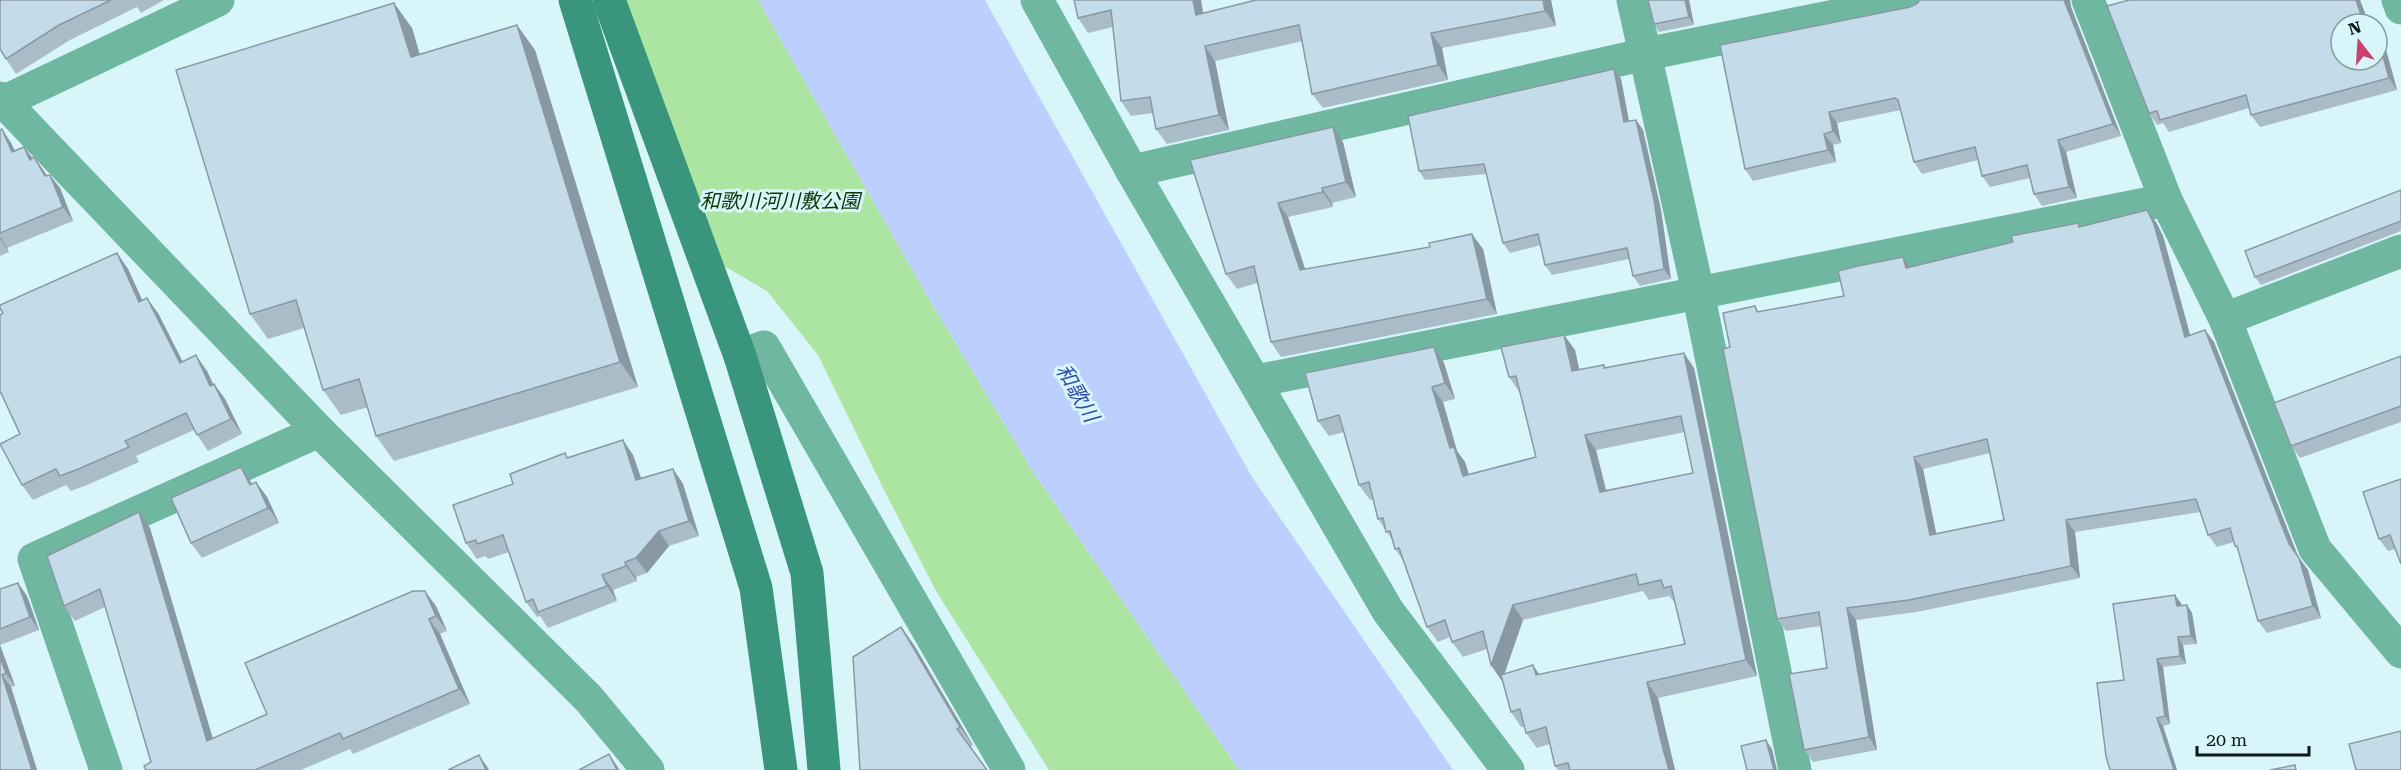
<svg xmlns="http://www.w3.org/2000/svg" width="2401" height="770" font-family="'Roboto Serif','Noto Sans JP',serif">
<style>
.green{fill:#ace5a1}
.water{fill:#bccfff}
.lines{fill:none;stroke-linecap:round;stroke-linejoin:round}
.street{stroke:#70b7a1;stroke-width:33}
.secondary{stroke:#39967d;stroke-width:33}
.wall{fill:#a9bcc8;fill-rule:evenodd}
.shaded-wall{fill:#8999a3}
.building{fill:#c4dbe9;stroke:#8999a3;stroke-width:1.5;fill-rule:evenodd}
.labels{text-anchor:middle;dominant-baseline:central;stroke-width:6;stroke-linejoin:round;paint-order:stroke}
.park-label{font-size:20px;font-style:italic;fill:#0e3705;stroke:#d8f6f9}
.water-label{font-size:21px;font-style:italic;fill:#324ea7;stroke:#d8f6f9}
</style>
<rect width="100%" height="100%" fill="#d8f6f9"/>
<path class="green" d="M 622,0 L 758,0 L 929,299 L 1033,472 L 1239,770 L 1049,770 L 936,591 L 884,490 L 818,355 L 767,291 L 717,262 Z"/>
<path class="water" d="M 758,0 L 985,0 L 1252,477 L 1453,770 L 1239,770 L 1033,472 L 929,299 Z"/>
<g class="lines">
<g class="street">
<path d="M 1037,0 L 1132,171 L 1388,611 L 1508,770"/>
<path d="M 1633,0 L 1698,292 L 1795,770"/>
<path d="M 2088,0 L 2166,200 L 2225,319 L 2315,549 L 2401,652"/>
<path d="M 2398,0 L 2401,8"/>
<path d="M 0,98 L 319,431 L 589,699 L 648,770"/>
<path d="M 3,102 L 218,0"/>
<path d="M 1132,171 L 1646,54 L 1914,0"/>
<path d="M 2225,319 L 2401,251"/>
<path d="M 740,356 L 764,347 L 1009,770"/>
<path d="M 1256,381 L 2166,200"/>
<path d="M 106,770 L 34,559 L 319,431"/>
</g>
<g class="secondary">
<path d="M 575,0 L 756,588 L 781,770"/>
<path d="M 609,0 L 740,356 L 807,573 L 824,770"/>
</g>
</g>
<g class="wall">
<path d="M 0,0 L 164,0 L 141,13 L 137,7 L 70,40 L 16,74 L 6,59 Z"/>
<path d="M 1074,0 L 1203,13 L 1256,0 L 1551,0 L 1556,26 L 1442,48 L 1448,80 L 1323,108 L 1312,94 L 1303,41 L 1215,61 L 1229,130 L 1167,144 L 1156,129 L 1153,113 L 1131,116 L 1121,101 L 1113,27 L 1088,33 L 1078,18 Z"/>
<path d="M 1689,0 L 1694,25 L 1659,32 L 1654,24 Z"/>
<path d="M 1919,0 L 2070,0 L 2071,7 L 2121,136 L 2066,152 L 2077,198 L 2042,206 L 2034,194 L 2030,178 L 1990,187 L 1982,176 L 1978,160 L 1922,174 L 1914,162 L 1901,110 L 1837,123 L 1841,143 L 1833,145 L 1836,162 L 1753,181 L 1745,169 L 1910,7 L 1918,3 Z"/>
<path d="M 2360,0 L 2369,24 L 2341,24 L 2377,60 L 2377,28 L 2382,35 L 2397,90 L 2260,127 L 2251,115 L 2249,108 L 2169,132 L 2163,123 L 2157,125 L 2149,113 Z"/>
<path d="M 412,28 L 420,55 L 535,50 L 638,387 L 394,461 L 376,436 L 368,407 L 341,415 L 323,390 L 304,328 L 268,339 L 250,314 Z"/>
<path d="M 1614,69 L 1621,79 L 1629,121 L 1636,120 L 1643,130 L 1661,210 L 1671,279 L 1640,286 L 1633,276 L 1629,259 L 1552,275 L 1545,265 L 1541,245 L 1510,253 L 1503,243 L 1486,174 L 1425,180 L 1419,171 Z"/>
<path d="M 2,129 L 11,143 L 15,151 L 24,147 L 32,158 L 44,171 L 47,176 L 60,188 L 73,221 L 7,248 L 9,252 L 0,256 L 0,130 Z"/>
<path d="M 1343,142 L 1356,197 L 1332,203 L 1333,207 L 1288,217 L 1305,269 L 1483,249 L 1497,314 L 1281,357 L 1271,342 L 1257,283 L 1237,289 L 1226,274 L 1190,160 Z"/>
<path d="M 2401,190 L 2401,231 L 2261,285 L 2255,277 Z"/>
<path d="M 2156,222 L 2163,236 L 2190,335 L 2205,330 L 2214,342 L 2297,554 L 2308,570 L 2321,618 L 2267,633 L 2258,621 L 2239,552 L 2235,546 L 2234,542 L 2217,547 L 2208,535 L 2200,512 L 2075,532 L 2080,578 L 1917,612 L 1856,620 L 1877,750 L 1813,762 L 1804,750 L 1827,668 L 1821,626 L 1786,631 L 1777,619 L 1730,347 L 1755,306 L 1759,312 L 1844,296 L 1910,267 L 2013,242 L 2078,223 L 2081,227 ZM 1990,453 L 2004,520 L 1936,534 L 1923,469 Z"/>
<path d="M 117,253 L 128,269 L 142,300 L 158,313 L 182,362 L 207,371 L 213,384 L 214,384 L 225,399 L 242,434 L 208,451 L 194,430 L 136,456 L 139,462 L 87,485 L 71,491 L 66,485 L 33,500 L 22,485 L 20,434 Z"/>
<path d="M 1564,335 L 1575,350 L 1579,369 L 1606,367 L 1694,368 L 1757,676 L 1658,698 L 1675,770 L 1558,770 L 1555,766 L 1550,744 L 1537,748 L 1526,733 L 1525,726 L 1521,727 L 1511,712 L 1502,680 L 1502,681 L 1491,665 L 1487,649 L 1463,657 L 1452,642 L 1450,637 L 1438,642 L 1427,627 L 1405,563 L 1395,549 L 1393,541 L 1378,519 L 1373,499 L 1370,500 L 1359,485 L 1344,432 L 1329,436 L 1318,421 L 1444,363 L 1455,399 L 1443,402 L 1457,451 L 1465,462 L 1469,475 L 1536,457 L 1520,393 L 1509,377 ZM 1685,432 L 1693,473 L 1606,490 L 1596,450 ZM 1643,591 L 1649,600 L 1669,596 L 1675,603 L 1685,644 L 1540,675 L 1504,674 L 1523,620 Z"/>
<path d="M 2401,356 L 2401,422 L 2300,458 L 2291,446 Z"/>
<path d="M 623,440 L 633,455 L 641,478 L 673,469 L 683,484 L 699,536 L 669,546 L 647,573 L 636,577 L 637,581 L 613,590 L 617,601 L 548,628 L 540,616 L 537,617 L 526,602 L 509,552 L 488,559 L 485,556 L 477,559 L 466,543 L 513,484 L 569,458 Z"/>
<path d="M 2401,479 L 2395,549 L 2388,551 L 2379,539 Z"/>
<path d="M 256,482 L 267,497 L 279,523 L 202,558 L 191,543 L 252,484 Z"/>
<path d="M 150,528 L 213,739 L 267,714 L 436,606 L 447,631 L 440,634 L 470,704 L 353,754 L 350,749 L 301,770 L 146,770 L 151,762 L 105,607 L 75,621 L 64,606 Z"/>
<path d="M 0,589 L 27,596 L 39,630 L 0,645 L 15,686 L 11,687 L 37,770 L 0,770 Z"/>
<path d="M 2181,603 L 2181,606 L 2187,605 L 2192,613 L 2197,644 L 2183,645 L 2186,664 L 2163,667 L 2170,724 L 2163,726 L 2177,770 L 2110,770 L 2124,680 Z"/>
<path d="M 901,627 L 914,645 L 973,745 L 970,747 L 860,770 Z"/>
</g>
<g class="shaded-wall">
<path d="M 1193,0 L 1201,0 L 1206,30 L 1196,15 Z"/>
<path d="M 1543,0 L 1551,0 L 1556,26 L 1545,11 Z"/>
<path d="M 1685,0 L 1689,0 L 1694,25 L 1689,17 Z"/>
<path d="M 2064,0 L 2070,0 L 2071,7 L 2121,136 L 2113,124 Z"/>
<path d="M 2356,0 L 2360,0 L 2369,24 L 2364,24 Z"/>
<path d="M 394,3 L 412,28 L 428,83 L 411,57 Z"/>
<path d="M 517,25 L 535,50 L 638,387 L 620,362 Z"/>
<path d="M 2377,28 L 2382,35 L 2397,90 L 2389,78 L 2377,34 Z"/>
<path d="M 1431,33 L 1442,48 L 1448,80 L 1438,65 Z"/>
<path d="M 1205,46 L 1215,61 L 1229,130 L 1219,115 Z"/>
<path d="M 1614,69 L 1621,79 L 1631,132 L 1624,122 Z"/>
<path d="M 1829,112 L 1837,123 L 1841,143 L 1833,131 Z"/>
<path d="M 1636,120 L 1643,130 L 1661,210 L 1671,279 L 1664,269 Z"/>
<path d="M 1333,127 L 1343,142 L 1356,197 L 1346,182 Z"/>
<path d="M 2,129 L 11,143 L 21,166 L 12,152 Z"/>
<path d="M 1824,134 L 1833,145 L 1836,162 L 1828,150 Z"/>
<path d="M 2058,140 L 2066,152 L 2077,198 L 2069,187 Z"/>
<path d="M 24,147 L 34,160 L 30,160 Z"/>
<path d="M 34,157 L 44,171 L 55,190 L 45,176 Z"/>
<path d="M 50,175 L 60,188 L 73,221 L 63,207 Z"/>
<path d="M 1322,188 L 1332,203 L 1333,207 L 1323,192 Z"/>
<path d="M 1278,203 L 1288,217 L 1310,284 L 1300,270 Z"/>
<path d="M 2147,210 L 2156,222 L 2163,236 L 2194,349 L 2185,337 Z"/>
<path d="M 1472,234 L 1483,249 L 1497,314 L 1487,299 Z"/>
<path d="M 0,237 L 7,248 L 9,252 L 0,239 Z"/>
<path d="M 117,253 L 128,269 L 150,317 L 139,302 Z"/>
<path d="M 1903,257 L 1912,270 L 1906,268 Z"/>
<path d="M 147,298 L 158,313 L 191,378 L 180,363 Z"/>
<path d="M 2205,330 L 2214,342 L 2298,556 L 2289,544 Z"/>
<path d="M 1564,335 L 1575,350 L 1583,386 L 1572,371 Z"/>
<path d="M 1434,347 L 1444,363 L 1455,399 L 1445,383 Z"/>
<path d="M 1684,353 L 1694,368 L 1757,676 L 1746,660 Z"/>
<path d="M 196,355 L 207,371 L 221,401 L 210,386 Z"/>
<path d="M 214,384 L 225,399 L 242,434 L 231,419 Z"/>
<path d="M 1432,387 L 1443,402 L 1457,451 L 1465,462 L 1474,491 L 1463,476 L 1450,448 Z"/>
<path d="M 1585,435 L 1596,450 L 1610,507 L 1600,492 Z"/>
<path d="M 623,440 L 633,455 L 647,495 L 636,480 Z"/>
<path d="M 1914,457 L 1923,469 L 1939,547 L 1930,535 Z"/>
<path d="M 241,467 L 251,482 L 261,500 L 250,485 Z"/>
<path d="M 673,469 L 683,484 L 699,536 L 689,521 Z"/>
<path d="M 256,482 L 267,497 L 279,523 L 268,508 Z"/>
<path d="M 139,512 L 150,528 L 218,756 L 207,741 Z"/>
<path d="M 2066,520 L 2075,532 L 2080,578 L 2071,566 Z"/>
<path d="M 659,531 L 669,546 L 647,573 L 636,558 Z"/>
<path d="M 2299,558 L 2308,570 L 2321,618 L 2313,606 Z"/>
<path d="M 625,562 L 636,577 L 637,581 L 626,566 Z"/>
<path d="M 602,575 L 613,590 L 617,601 L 607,586 Z"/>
<path d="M 18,583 L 27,596 L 39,630 L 30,617 Z"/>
<path d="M 425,591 L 436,606 L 447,631 L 436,616 Z"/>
<path d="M 2175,595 L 2181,603 L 2183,614 L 2177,606 Z"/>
<path d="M 1513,605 L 1523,620 L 1502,681 L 1491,665 Z"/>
<path d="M 2187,605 L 2192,613 L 2197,644 L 2191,636 Z"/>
<path d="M 1847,608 L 1856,620 L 1877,750 L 1869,737 Z"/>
<path d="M 429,619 L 440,634 L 470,704 L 459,689 Z"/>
<path d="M 901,627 L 914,645 L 973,745 L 960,727 Z"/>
<path d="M 2178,637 L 2183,645 L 2186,664 L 2180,656 Z"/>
<path d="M 0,645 L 15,686 L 6,673 L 0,657 Z"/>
<path d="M 2157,659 L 2163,667 L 2170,724 L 2165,716 Z"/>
<path d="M 1533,665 L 1543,680 L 1536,675 Z"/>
<path d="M 2,675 L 11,687 L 37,770 L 32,770 Z"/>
<path d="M 1647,682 L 1658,698 L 1675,770 L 1669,770 L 1663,749 Z"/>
<path d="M 2157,718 L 2163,726 L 2177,770 L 2174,770 Z"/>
<path d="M 1766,740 L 1772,749 L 1777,770 L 1774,770 Z"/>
<path d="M 609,754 L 619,769 L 620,770 L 617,770 Z"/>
<path d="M 479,755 L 488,768 L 489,770 L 486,770 Z"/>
</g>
<g class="building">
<path d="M 0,0 L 111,0 L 59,25 L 6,59 L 0,49 Z"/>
<path d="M 1074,0 L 1193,0 L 1196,15 L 1256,0 L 1543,0 L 1545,11 L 1431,33 L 1438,65 L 1312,94 L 1299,25 L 1205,46 L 1219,115 L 1156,129 L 1150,97 L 1121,101 L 1111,10 L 1078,18 Z"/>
<path d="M 1648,0 L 1685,0 L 1689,17 L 1654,24 Z"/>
<path d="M 1919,0 L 2064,0 L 2113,124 L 2058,140 L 2069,187 L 2034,194 L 2027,165 L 1982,176 L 1975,147 L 1914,162 L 1898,100 L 1895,98 L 1829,112 L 1833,131 L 1824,134 L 1828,150 L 1745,169 L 1720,45 L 1910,7 L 1918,3 Z"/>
<path d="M 2129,0 L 2356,0 L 2364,24 L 2341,24 L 2341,60 L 2377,60 L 2377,34 L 2389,78 L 2251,115 L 2246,95 L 2160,120 L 2157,111 L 2149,113 L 2107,6 Z"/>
<path d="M 394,3 L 411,57 L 517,25 L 620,362 L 376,436 L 359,379 L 323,390 L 296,300 L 250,314 L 176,70 Z"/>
<path d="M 1614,69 L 1624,122 L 1636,120 L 1654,200 L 1664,269 L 1633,276 L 1627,248 L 1545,265 L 1538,234 L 1503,243 L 1484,164 L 1419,171 L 1408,116 Z"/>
<path d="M 1333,127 L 1346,182 L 1322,188 L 1323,192 L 1278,203 L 1300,270 L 1430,247 L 1429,243 L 1472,234 L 1487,299 L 1271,342 L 1254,266 L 1226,274 L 1190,160 Z"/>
<path d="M 2,129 L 12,152 L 24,147 L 30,160 L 34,157 L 45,176 L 50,175 L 63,207 L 0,233 L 0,130 Z"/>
<path d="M 2401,190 L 2401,221 L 2255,277 L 2245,251 Z"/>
<path d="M 2147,210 L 2154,224 L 2185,337 L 2205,330 L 2289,544 L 2299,558 L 2313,606 L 2258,621 L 2237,546 L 2235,546 L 2230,528 L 2208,535 L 2196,499 L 2066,520 L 2071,566 L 1909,600 L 1847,608 L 1869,737 L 1804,750 L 1789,674 L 1827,668 L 1819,612 L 1777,619 L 1723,349 L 1730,347 L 1723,313 L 1755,306 L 1757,312 L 1844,296 L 1838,271 L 1858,266 L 1903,257 L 1906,268 L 2013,242 L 2011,236 L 2078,223 L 2079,227 ZM 1987,439 L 2004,520 L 1930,535 L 1914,457 Z"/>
<path d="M 117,253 L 139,302 L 147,298 L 180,363 L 196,355 L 210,386 L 214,384 L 231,419 L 197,435 L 186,413 L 125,441 L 129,447 L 76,470 L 60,476 L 56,469 L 22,485 L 0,444 L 20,434 L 0,391 L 0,315 L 3,313 L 0,308 L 0,305 Z"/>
<path d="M 1564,335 L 1572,371 L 1604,365 L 1604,368 L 1684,353 L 1746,660 L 1647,682 L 1663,749 L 1669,770 L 1570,770 L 1568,763 L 1555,766 L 1546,727 L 1526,733 L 1520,709 L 1511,712 L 1501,675 L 1533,665 L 1536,675 L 1685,644 L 1671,586 L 1664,588 L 1661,580 L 1639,585 L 1636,574 L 1513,605 L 1491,665 L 1483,631 L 1452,642 L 1445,620 L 1427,627 L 1399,548 L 1395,549 L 1390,531 L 1386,532 L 1383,518 L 1378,519 L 1369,482 L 1359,485 L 1339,415 L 1318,421 L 1305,373 L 1434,347 L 1445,383 L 1432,387 L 1450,448 L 1454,447 L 1463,476 L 1536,457 L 1516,376 L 1509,377 L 1501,347 ZM 1681,416 L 1693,473 L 1600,492 L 1585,435 Z"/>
<path d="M 2401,356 L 2401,406 L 2291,446 L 2274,403 Z"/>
<path d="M 623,440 L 636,480 L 673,469 L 689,521 L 659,531 L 636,558 L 625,562 L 626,566 L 602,575 L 607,586 L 538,612 L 533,599 L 526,602 L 503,535 L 477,544 L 476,540 L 466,543 L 453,505 L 513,484 L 510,474 L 565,453 L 567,458 Z"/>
<path d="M 241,467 L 250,485 L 256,482 L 268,508 L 191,543 L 171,498 Z"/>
<path d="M 2401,479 L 2401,564 L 2390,535 L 2379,539 L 2363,492 Z"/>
<path d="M 139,512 L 207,741 L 267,714 L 245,663 L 413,591 L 425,591 L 436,616 L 429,619 L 459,689 L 343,739 L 340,733 L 255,770 L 146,770 L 144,766 L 151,762 L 100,589 L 64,606 L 47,556 Z"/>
<path d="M 18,583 L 30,617 L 0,629 L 0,589 Z"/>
<path d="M 2175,595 L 2177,606 L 2187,605 L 2191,636 L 2178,637 L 2180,656 L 2157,659 L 2165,716 L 2157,718 L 2174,770 L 2110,770 L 2106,756 L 2097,683 L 2124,680 L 2113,604 Z"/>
<path d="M 901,627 L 960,727 L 957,729 L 987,770 L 860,770 L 853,657 Z"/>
<path d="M 0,657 L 6,673 L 2,675 L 32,770 L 0,770 Z"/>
<path d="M 2401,731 L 2401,770 L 2356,770 L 2349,744 Z"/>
<path d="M 1766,740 L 1774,770 L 1747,770 L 1741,746 Z"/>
<path d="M 609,754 L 617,770 L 579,770 Z"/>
<path d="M 479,755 L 486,770 L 448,770 Z"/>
<path d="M 2295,765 L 2296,770 L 2270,770 Z"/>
</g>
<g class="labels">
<g class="park-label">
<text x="780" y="201">和歌川河川敷公園</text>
</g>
<g class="water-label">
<text transform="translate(1077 393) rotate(60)">和歌川</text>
</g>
</g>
<g transform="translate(2359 42) rotate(343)"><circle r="28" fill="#d8f6f9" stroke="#879d9f" stroke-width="1.5"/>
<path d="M0-4.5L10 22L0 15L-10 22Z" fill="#cc4072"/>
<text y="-9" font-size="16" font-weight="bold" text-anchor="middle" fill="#0d1819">N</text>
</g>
<path d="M2197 746v9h112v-9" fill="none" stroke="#0d1819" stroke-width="3"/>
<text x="2206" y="746" font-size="18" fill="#0d1819" stroke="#d8f6f9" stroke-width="4.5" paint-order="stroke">20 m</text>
</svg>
